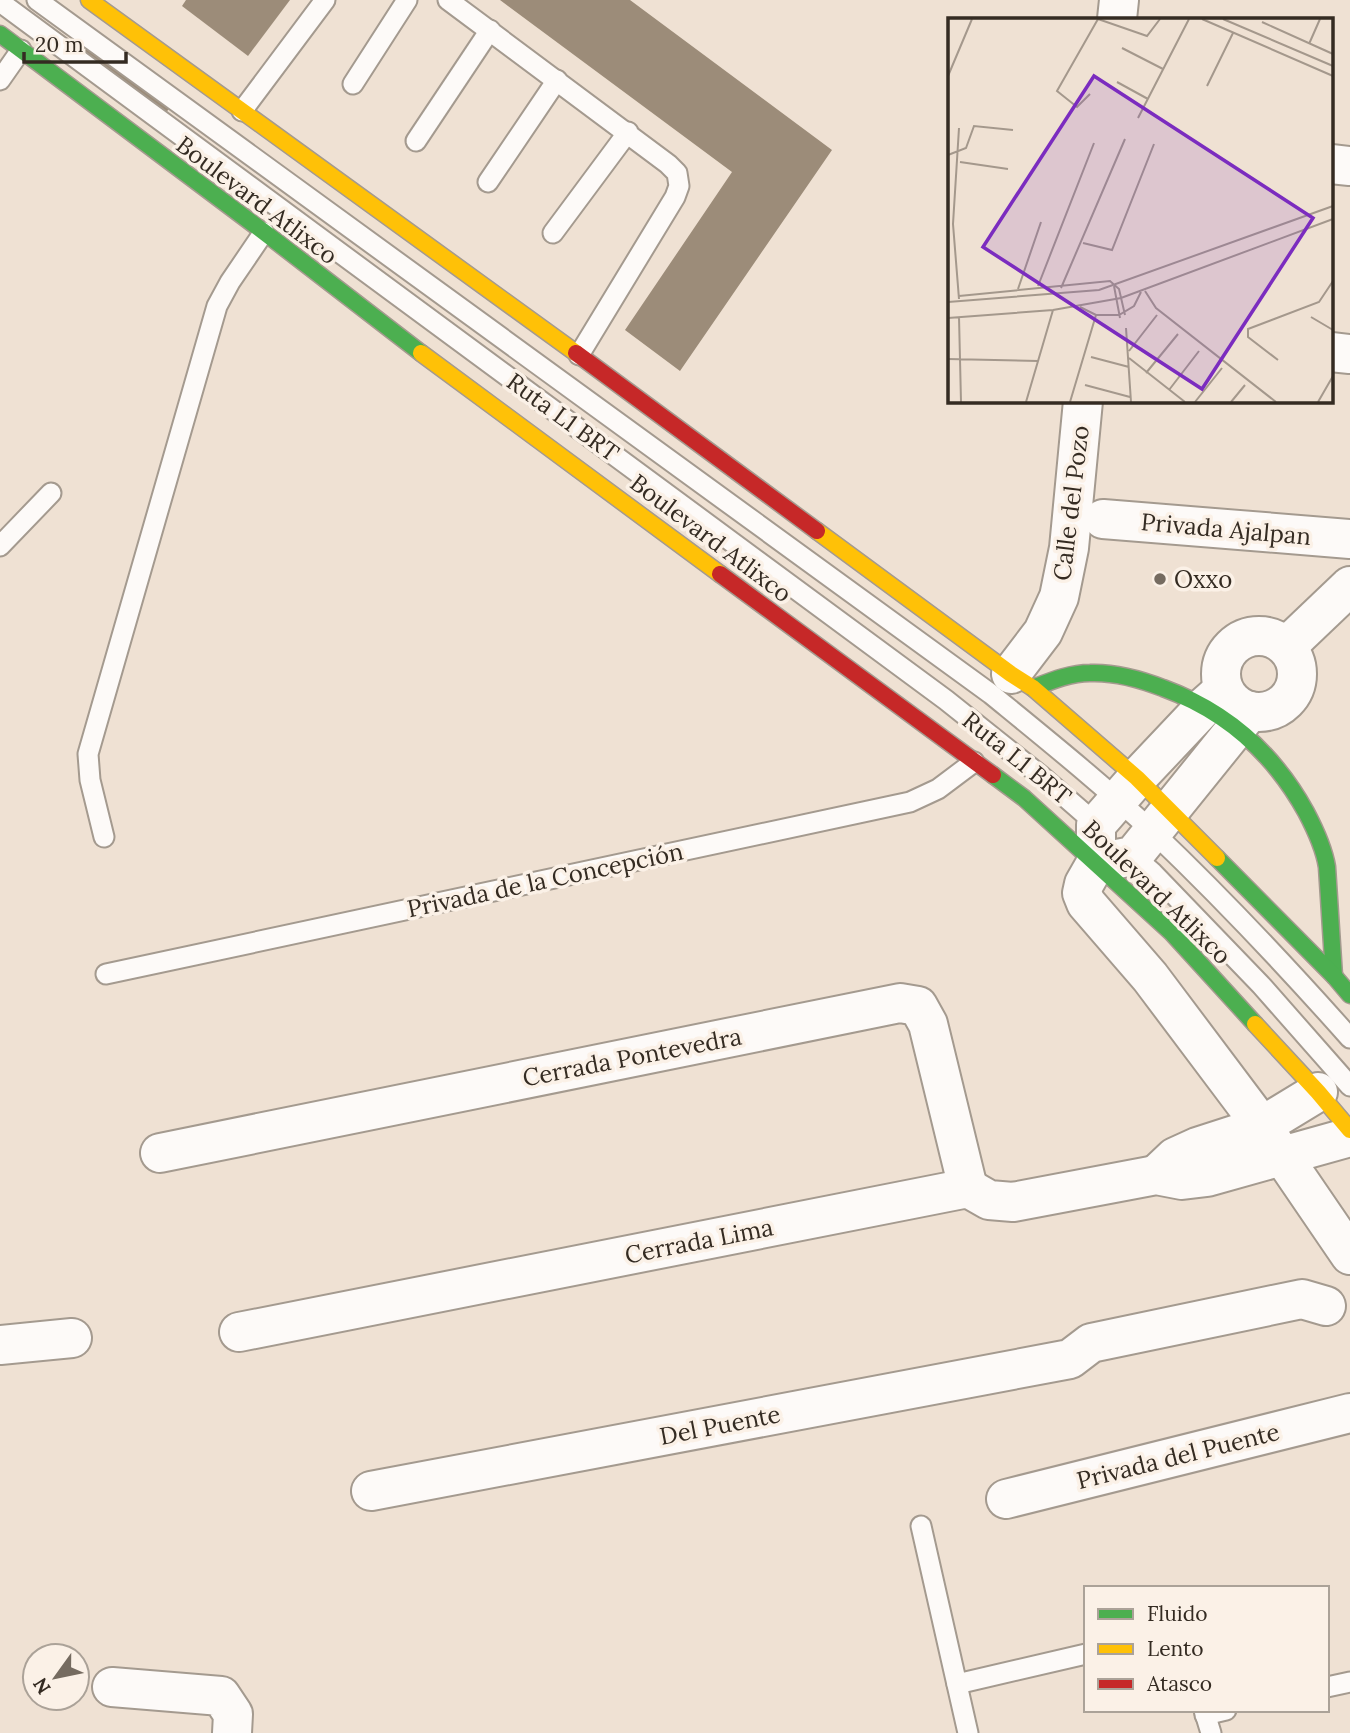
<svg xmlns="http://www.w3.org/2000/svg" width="1350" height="1733" font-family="Lora,serif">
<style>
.building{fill:#9c8c79}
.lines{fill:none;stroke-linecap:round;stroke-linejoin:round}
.lane-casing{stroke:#a49a8f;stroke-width:23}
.street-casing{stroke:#a49a8f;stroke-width:42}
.fast-casing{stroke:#a49a8f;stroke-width:19}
.slow-casing{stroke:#a49a8f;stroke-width:19}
.jam-casing{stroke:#a49a8f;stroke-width:19}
.lane{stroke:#fdfaf8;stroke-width:19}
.street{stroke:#fdfaf8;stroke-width:38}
.fast{stroke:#4caf50;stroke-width:16}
.slow{stroke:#ffc107;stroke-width:16}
.jam{stroke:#c62828;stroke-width:16}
.poi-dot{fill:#756b60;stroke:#fbf1e7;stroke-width:2.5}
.labels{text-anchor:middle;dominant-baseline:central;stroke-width:7;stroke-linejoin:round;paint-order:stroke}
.street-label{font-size:24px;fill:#342b22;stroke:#fbf1e7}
.poi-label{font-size:24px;fill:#342b22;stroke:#fbf1e7;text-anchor:start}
.inset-road{fill:none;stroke:#a4988c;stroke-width:2}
.view{fill:#7b2cbf;fill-opacity:0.15;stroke:#7b2cbf;stroke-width:3.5}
.inset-edge{fill:none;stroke:#342b22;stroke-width:3.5}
</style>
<rect width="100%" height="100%" fill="#efe1d3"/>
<g class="building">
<path d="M 186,0 L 290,0 L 248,56 L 182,6 Z"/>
<path d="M 500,0 L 630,0 L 832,150 L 680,371 L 625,330 L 732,172 Z"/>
<path d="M 78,31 L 174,102 L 162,118 L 66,47 Z"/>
</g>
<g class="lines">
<g class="lane-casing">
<g id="lane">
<path d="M 37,0 L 991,694 C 1046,739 1102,784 1154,833 C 1222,898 1287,967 1350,1038"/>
<path d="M 448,0 L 668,164 L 677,173 L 679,186 L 675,197 L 579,355"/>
<path d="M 0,2 L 946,700 L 1040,775 L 1102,829"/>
<path d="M 0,80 L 21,50"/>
<path d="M 353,84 L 407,0"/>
<path d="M 242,111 L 325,0"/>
<path d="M 416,141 L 490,30"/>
<path d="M 488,182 L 557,80"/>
<path d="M 553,233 L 628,132"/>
<path d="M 0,546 L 51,493"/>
<path d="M 104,837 L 90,780 L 88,754 L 217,306 L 230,282 L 264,232"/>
<path d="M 1130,853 L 1153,873 L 1261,985 L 1350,1086"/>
<path d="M 106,974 L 910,802 L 938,789 L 974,762"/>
<path d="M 921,1526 L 968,1733"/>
<path d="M 957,1684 L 1086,1654"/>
<path d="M 1327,1687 L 1350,1682"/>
<path d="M 1204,1710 L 1211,1733"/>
<path d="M 1205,1715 L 1226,1710"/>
</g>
</g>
<g class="street-casing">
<g id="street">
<path d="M 1117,19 L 1119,0"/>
<path d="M 1331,164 L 1350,166"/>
<path d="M 1331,352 L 1350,354"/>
<path d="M 1103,519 L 1350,539"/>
<circle cx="1259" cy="674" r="38"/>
<path d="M 1286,647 L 1350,586"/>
<path d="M 1011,674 L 1043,632 L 1059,597 L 1069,548 L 1083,401"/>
<path d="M 1223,690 L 1205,706 L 1137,778 L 1096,825 L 1096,863 L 1084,884 L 1082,893 L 1086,903 L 1150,977 L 1262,1126 L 1350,1255"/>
<path d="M 1096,863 L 1133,856 L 1250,711"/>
<path d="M 160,1153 L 900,1003 L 918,1006 L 928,1024 L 968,1188"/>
<path d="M 1156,1175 L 1175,1157 L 1197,1147 L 1262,1126 L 1318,1092"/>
<path d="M 239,1332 L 968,1188 L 989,1200 L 1013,1202 L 1156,1175 L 1182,1180 L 1207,1177 L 1350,1137"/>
<path d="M 0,1345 L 72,1338"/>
<path d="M 371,1491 L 1070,1359 L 1091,1343 L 1302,1299 L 1326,1306"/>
<path d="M 1006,1499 L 1350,1413"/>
<path d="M 112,1687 L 221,1696 L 233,1714 L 232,1733"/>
</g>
</g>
<g class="fast-casing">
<g id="fast">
<path d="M 0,34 L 264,232 L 421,353"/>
<path d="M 1033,688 C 1051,681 1070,673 1090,673 C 1115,672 1140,679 1163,688 C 1226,711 1274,754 1306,812 C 1315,829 1324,848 1327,867 L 1334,976"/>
<path d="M 993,775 L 1024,798 L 1172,933 L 1255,1024"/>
<path d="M 1217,858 L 1334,976 L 1350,995"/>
</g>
</g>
<g class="slow-casing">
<g id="slow">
<path d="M 89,0 L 576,353"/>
<path d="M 421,353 L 720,574"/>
<path d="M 817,531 L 1011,674 L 1033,688 L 1137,778 L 1217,858"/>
<path d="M 1255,1024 L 1318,1092 L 1350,1130"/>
</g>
</g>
<g class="jam-casing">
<g id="jam">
<path d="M 576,353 L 817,531"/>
<path d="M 720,574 L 993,775"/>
</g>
</g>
<use href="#lane" class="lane"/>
<use href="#street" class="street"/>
<use href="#fast" class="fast"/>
<use href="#slow" class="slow"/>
<use href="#jam" class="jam"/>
</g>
<circle class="poi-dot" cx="1160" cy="579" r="7"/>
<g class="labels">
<g class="street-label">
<text transform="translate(257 200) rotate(37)">Boulevard Atlixco</text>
<text transform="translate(563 417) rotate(36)">Ruta L1 BRT</text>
<text transform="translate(1071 503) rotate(-83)">Calle del Pozo</text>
<text transform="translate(1226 529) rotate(5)">Privada Ajalpan</text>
<text transform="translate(711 538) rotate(37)">Boulevard Atlixco</text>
<text transform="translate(1017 758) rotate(39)">Ruta L1 BRT</text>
<text transform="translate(545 880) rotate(-12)">Privada de la Concepción</text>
<text transform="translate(1157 892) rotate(44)">Boulevard Atlixco</text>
<text transform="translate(632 1057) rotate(-11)">Cerrada Pontevedra</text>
<text transform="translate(699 1241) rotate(-11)">Cerrada Lima</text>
<text transform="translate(720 1425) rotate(-11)">Del Puente</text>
<text transform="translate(1178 1456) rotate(-14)">Privada del Puente</text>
</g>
<g class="poi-label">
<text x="1174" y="579">Oxxo</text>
</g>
</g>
<g transform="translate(948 18)">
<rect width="385" height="385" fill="#efe1d3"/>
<path class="inset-road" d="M 254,1 L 385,58M 275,1 L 385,48M 314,4 L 385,36M 361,26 L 372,1M 174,30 L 215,51M 0,58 L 24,1M 169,64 L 200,81M 259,68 L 285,15M 142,76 L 129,89 L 109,73 L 150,1 L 199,18 L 212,1M 190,100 L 241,1M 0,137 L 18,130 L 26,108 L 65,112M 12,144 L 60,151M 135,225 L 164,232 L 206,126M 90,268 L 146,125M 166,268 L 172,300M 113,270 L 177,121M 70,271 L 93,204M 197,273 L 208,290 L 328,384M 11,278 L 162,263 L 171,271 L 177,297M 11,281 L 5,206 L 11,110M 0,284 L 151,272 L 385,188M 132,289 L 148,297 L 171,297 L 186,288 L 193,274M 11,299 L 13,384M 363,299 L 385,312M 0,300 L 105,292 L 173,280 L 385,201M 178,310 L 183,384M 181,333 L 209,297M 143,339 L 181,349M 181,340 L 237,384M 0,341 L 90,343M 330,342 L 300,319 L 300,311 L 371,284 L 385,263M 198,355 L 230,316M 137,367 L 182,379M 221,372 L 251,333M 78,384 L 105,292M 122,384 L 148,297M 247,384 L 274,350M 283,384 L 297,367M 370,384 L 385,358"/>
<path class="view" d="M 146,58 L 365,200 L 254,371 L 35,229 Z"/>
<rect width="385" height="385" class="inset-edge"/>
</g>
<rect x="1084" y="1586" width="245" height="126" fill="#fbf1e7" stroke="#aba298" stroke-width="2"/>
<rect x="1098" y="1609" width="35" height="10" fill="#4caf50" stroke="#aba298" stroke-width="2"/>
<text x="1147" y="1621" font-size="21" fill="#342b22">Fluido</text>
<rect x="1098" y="1644" width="35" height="10" fill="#ffc107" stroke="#aba298" stroke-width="2"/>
<text x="1147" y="1656" font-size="21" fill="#342b22">Lento</text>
<rect x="1098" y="1679" width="35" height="10" fill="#c62828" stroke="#aba298" stroke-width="2"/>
<text x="1147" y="1691" font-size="21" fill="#342b22">Atasco</text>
<g transform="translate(56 1677) rotate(237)"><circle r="33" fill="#fbf1e7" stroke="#aba298" stroke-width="2"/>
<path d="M0-5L12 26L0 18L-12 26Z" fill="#756b60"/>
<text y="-10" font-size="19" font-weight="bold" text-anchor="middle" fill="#342b22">N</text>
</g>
<path d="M24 52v10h102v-10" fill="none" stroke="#342b22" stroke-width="3.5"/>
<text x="35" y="52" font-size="21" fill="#342b22" stroke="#fbf1e7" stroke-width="5" paint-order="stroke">20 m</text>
</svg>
